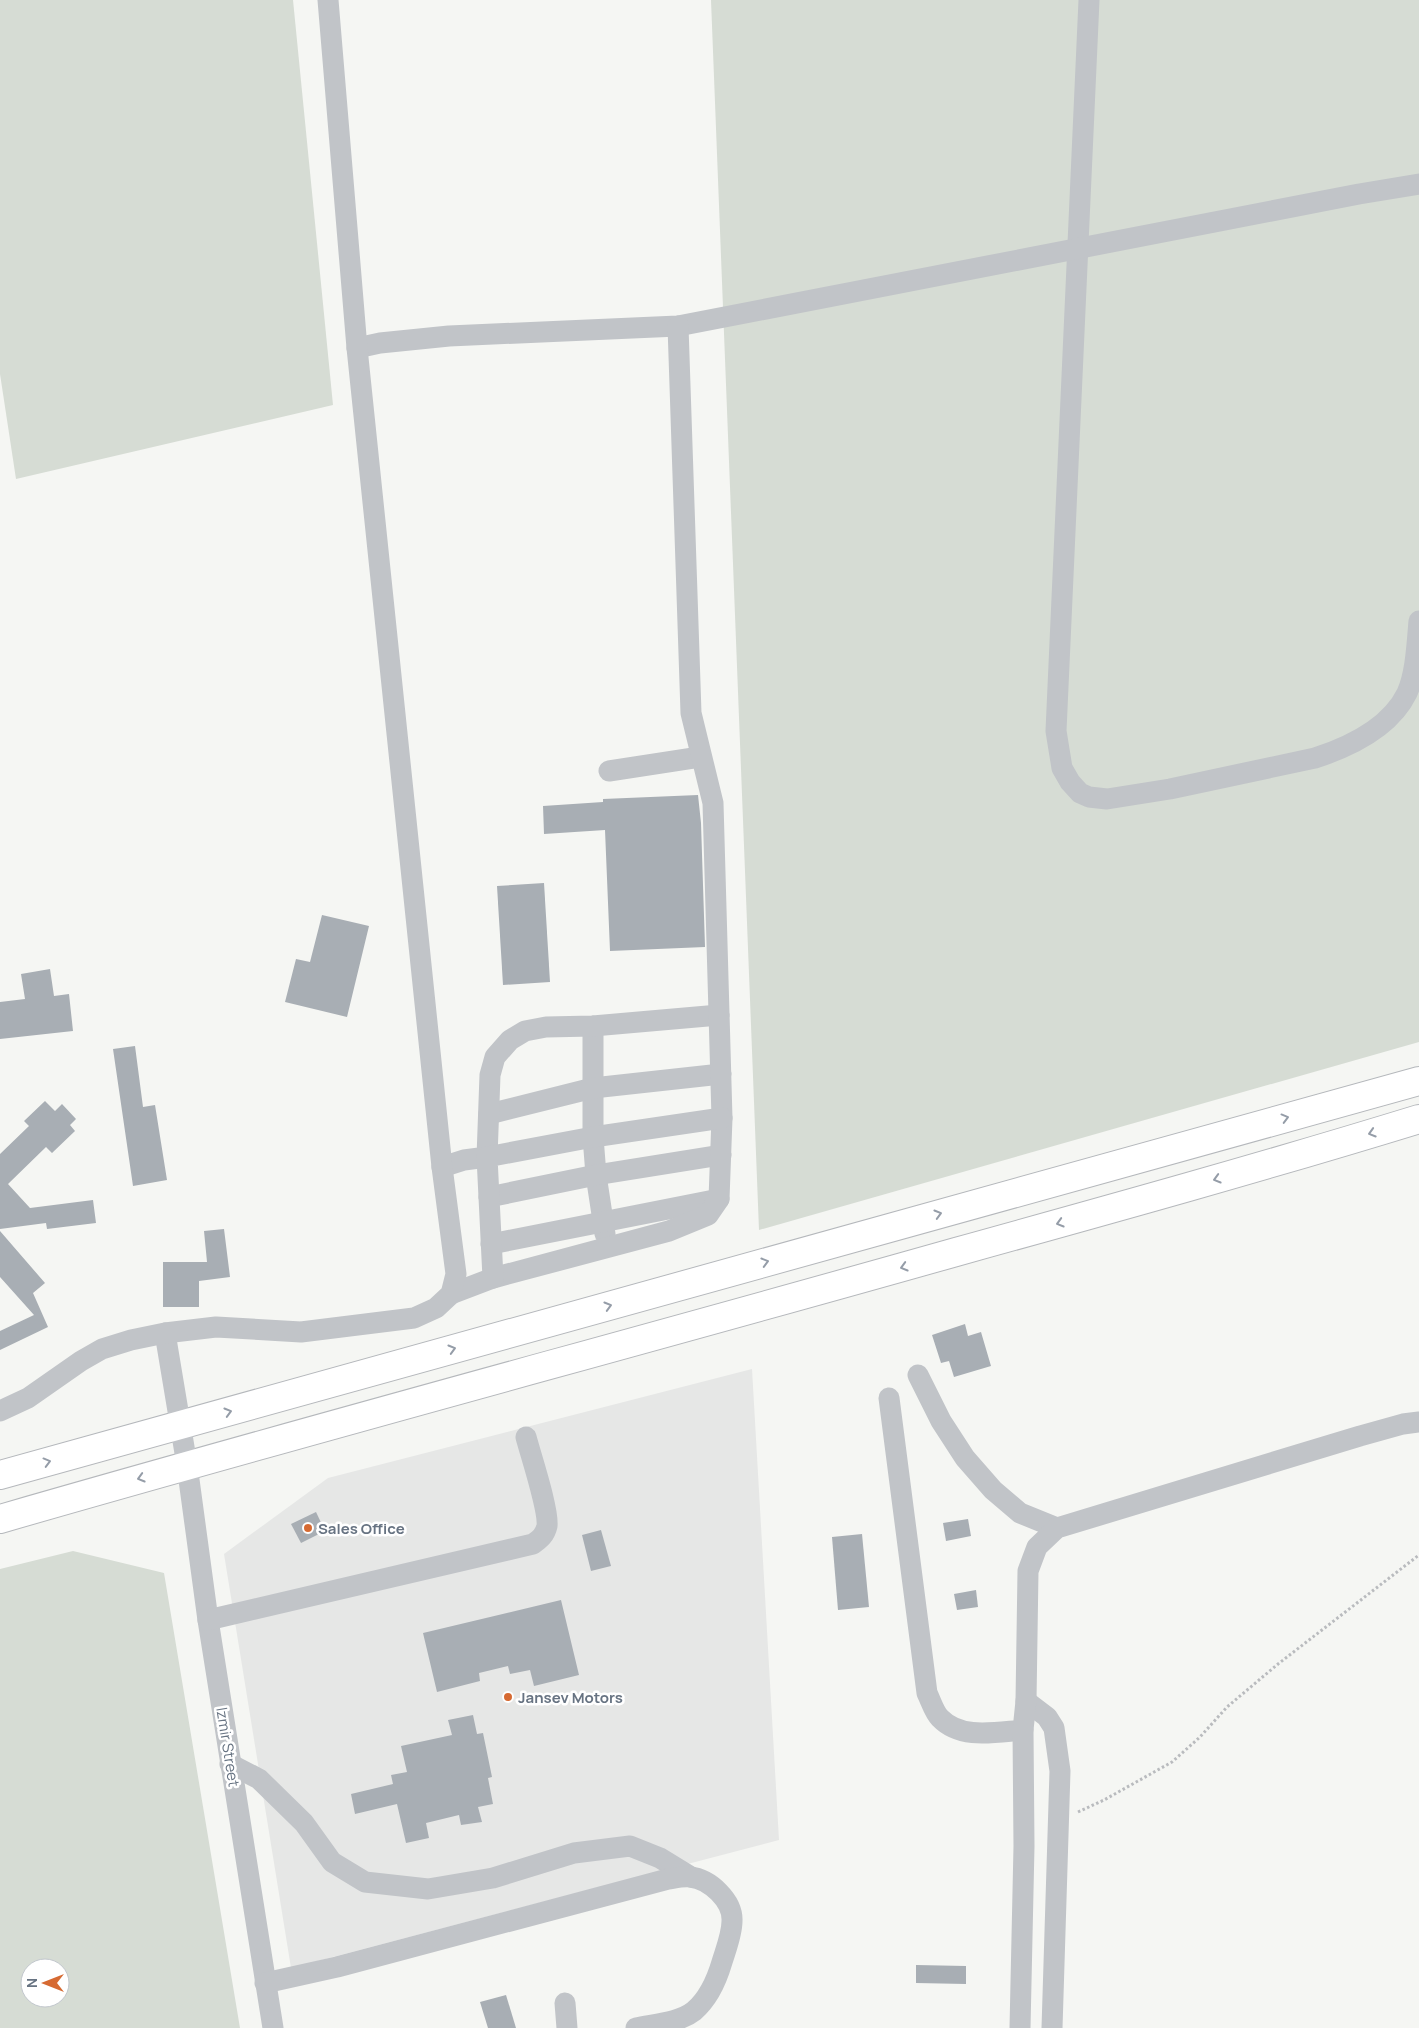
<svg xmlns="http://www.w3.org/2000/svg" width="1419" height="2028" font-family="Manrope,sans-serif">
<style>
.built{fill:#e6e7e6}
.green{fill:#d6dcd4;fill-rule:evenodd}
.building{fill:#a8aeb4}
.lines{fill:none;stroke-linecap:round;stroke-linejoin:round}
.major-casing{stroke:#b5b8bc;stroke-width:30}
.path{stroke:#b9bbbe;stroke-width:3;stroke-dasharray:2.5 2.5;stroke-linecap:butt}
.minor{stroke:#c1c4c8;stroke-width:21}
.major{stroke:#fff;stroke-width:28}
.oneway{stroke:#959da8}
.poi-dot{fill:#d66a32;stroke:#fff;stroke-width:2}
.labels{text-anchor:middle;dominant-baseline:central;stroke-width:5;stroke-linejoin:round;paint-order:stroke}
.poi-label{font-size:15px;font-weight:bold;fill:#677382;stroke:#fff;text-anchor:start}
.street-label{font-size:15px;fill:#677382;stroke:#fff}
</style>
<rect width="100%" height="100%" fill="#f5f6f3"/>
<path class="built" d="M 752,1369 L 779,1840 L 291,1968 L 224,1554 L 328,1478 Z"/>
<g class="green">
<path d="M 0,0 L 293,0 L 333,405 L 16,479 L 0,374 Z"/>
<path d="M 711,0 L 1419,0 L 1419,1042 L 759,1230 Z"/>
<path d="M 73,1551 L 164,1573 L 240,2028 L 0,2028 L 0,1569 ZM 30,1968 L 60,1968 L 60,1998 L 30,1998 Z"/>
</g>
<g class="building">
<path d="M 698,795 L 701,823 L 705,947 L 610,951 L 605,830 L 544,834 L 543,806 L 603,802 L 603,799 Z"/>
<path d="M 544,883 L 550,982 L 503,985 L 497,886 Z"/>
<path d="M 322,915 L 369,926 L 347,1017 L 285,1002 L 296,959 L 310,962 Z"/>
<path d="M 50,969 L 54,996 L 69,994 L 73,1031 L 0,1039 L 0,1002 L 25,999 L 21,974 Z"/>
<path d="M 135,1046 L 143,1107 L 155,1105 L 167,1180 L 133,1186 L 113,1049 Z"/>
<path d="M 45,1101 L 55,1111 L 62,1104 L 76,1119 L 70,1125 L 75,1131 L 52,1153 L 46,1147 L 8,1184 L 30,1208 L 93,1200 L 96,1223 L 47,1229 L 46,1223 L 0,1229 L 0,1154 L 29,1126 L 24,1121 Z"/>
<path d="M 224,1229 L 230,1277 L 199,1281 L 199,1307 L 163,1307 L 163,1262 L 207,1262 L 204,1231 Z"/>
<path d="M 0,1231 L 45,1283 L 33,1293 L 48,1327 L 0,1350 L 0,1331 L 34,1315 L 0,1277 Z"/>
<path d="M 965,1324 L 968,1336 L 981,1332 L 991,1366 L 954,1377 L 949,1361 L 941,1363 L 932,1335 Z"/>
<path d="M 316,1512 L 325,1531 L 301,1543 L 291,1524 Z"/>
<path d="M 968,1519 L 971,1536 L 946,1541 L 943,1523 Z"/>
<path d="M 601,1530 L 611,1566 L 591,1571 L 582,1535 Z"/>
<path d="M 862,1534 L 869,1607 L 838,1610 L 832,1537 Z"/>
<path d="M 976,1590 L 978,1607 L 957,1610 L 954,1594 Z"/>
<path d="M 561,1600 L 579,1675 L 534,1686 L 530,1670 L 510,1674 L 508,1666 L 479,1673 L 480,1681 L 437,1692 L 423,1633 Z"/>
<path d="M 473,1715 L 477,1734 L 483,1733 L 492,1777 L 488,1778 L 493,1804 L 478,1807 L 482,1822 L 461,1825 L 459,1815 L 426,1823 L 429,1838 L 406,1843 L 397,1804 L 355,1814 L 351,1794 L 393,1784 L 391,1775 L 407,1772 L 401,1746 L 452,1735 L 448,1720 Z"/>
<path d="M 916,1965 L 966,1966 L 966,1984 L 916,1983 Z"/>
<path d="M 506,1995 L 516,2028 L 488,2028 L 480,2002 Z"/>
</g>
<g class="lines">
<g class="major-casing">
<g id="major">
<path d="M 0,1475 L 1419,1081"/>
<path d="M 0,1519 C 318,1427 638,1342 956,1252 C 1111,1209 1266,1166 1419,1119"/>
</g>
</g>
<path class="path" d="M 1078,1812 L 1104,1800 L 1172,1762 L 1200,1737 L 1227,1707 L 1278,1664 L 1419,1555"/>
<g class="minor">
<path d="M 1089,0 L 1056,731 L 1062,768 L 1070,782 L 1080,793 L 1089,797 L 1107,799 L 1170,789 L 1315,758 C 1349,747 1390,728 1407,693 C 1416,673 1417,643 1419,621"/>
<path d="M 357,348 L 380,343 L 449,336 L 678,326 L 1359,194 L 1419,184"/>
<path d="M 609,771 L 700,757"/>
<path d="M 593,1026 L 593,1137 L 596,1175 L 605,1234"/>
<path d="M 489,1114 L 593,1088 L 721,1074"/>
<path d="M 442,1167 L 464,1160 L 487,1157 L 490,1075 L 495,1057 L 510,1040 L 525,1031 L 546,1027 L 593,1026 L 719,1015"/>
<path d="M 489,1197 L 596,1175 L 721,1155"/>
<path d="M 491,1244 L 719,1199"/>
<path d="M 493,1278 L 669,1231 L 708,1215 L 719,1199 L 722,1118 L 713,803 L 691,713 L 678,326"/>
<path d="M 451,1294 L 493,1278 L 487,1157 L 593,1137 L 722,1118"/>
<path d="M 165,1333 L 187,1465 L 208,1620 L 273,2028"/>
<path d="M 918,1375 L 941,1421 L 965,1458 L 993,1490 L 1020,1513 L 1057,1528"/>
<path d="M 889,1398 L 927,1693 C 931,1701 934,1712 940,1718 C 961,1740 996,1732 1023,1730"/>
<path d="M 0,1411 L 28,1398 L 81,1361 L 102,1349 L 131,1340 L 165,1333 L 216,1327 L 301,1332 L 414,1318 L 436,1308 L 451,1294 L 456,1274 L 442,1167 L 357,348 L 328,0"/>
<path d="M 208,1620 L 533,1544 C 540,1539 545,1535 547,1526 C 549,1510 531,1456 526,1437"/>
<path d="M 1026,1701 L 1047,1717 L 1054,1728 L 1060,1771 L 1052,2028"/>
<path d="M 230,1764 L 259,1779 L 304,1823 L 332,1862 L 365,1882 L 428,1889 L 493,1878 L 574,1853 L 630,1846 L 660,1858 L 691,1877"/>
<path d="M 265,1983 L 337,1967 L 668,1879 C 675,1878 684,1876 690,1877 C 710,1879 733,1901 732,1921 C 732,1934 726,1949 722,1962 C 717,1979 708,1999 694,2011 C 679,2023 654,2024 636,2028"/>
<path d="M 565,2003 L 567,2028"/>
<path d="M 1020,2028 L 1024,1846 L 1023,1730 L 1026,1701 L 1028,1571 L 1037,1547 L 1057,1528 L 1360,1436 L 1403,1424 L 1419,1422"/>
</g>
<use href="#major" class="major"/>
</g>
<defs><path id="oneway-chevron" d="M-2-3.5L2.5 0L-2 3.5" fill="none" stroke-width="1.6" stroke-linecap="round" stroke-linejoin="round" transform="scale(1.25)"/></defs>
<g class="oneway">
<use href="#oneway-chevron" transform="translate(1285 1118) rotate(-15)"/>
<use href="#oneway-chevron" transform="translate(1372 1133) rotate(163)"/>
<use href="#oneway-chevron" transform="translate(1217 1179) rotate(164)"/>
<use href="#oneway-chevron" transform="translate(938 1214) rotate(-16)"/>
<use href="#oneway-chevron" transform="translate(1060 1223) rotate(164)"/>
<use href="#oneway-chevron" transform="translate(765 1262) rotate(-16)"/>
<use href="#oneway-chevron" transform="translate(904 1267) rotate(164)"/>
<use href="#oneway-chevron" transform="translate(608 1306) rotate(-16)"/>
<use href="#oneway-chevron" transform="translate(452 1349) rotate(-16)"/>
<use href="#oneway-chevron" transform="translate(228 1412) rotate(-16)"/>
<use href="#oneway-chevron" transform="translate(47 1462) rotate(-15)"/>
<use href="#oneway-chevron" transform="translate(141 1478) rotate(164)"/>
</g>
<g class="poi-dot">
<circle cx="308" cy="1528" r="5"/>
<circle cx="508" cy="1697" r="5"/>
</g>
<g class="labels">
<g class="poi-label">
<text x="318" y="1528">Sales Office</text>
<text x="518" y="1697">Jansev Motors</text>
</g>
<g class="street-label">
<text transform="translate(228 1747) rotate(81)">Izmir Street</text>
</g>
</g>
<g transform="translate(45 1983) rotate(270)"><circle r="24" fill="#ffffff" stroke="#c2c7cd"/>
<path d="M0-4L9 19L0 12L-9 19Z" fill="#d66a32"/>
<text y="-8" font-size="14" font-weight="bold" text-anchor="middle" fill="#677382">N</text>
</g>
</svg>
